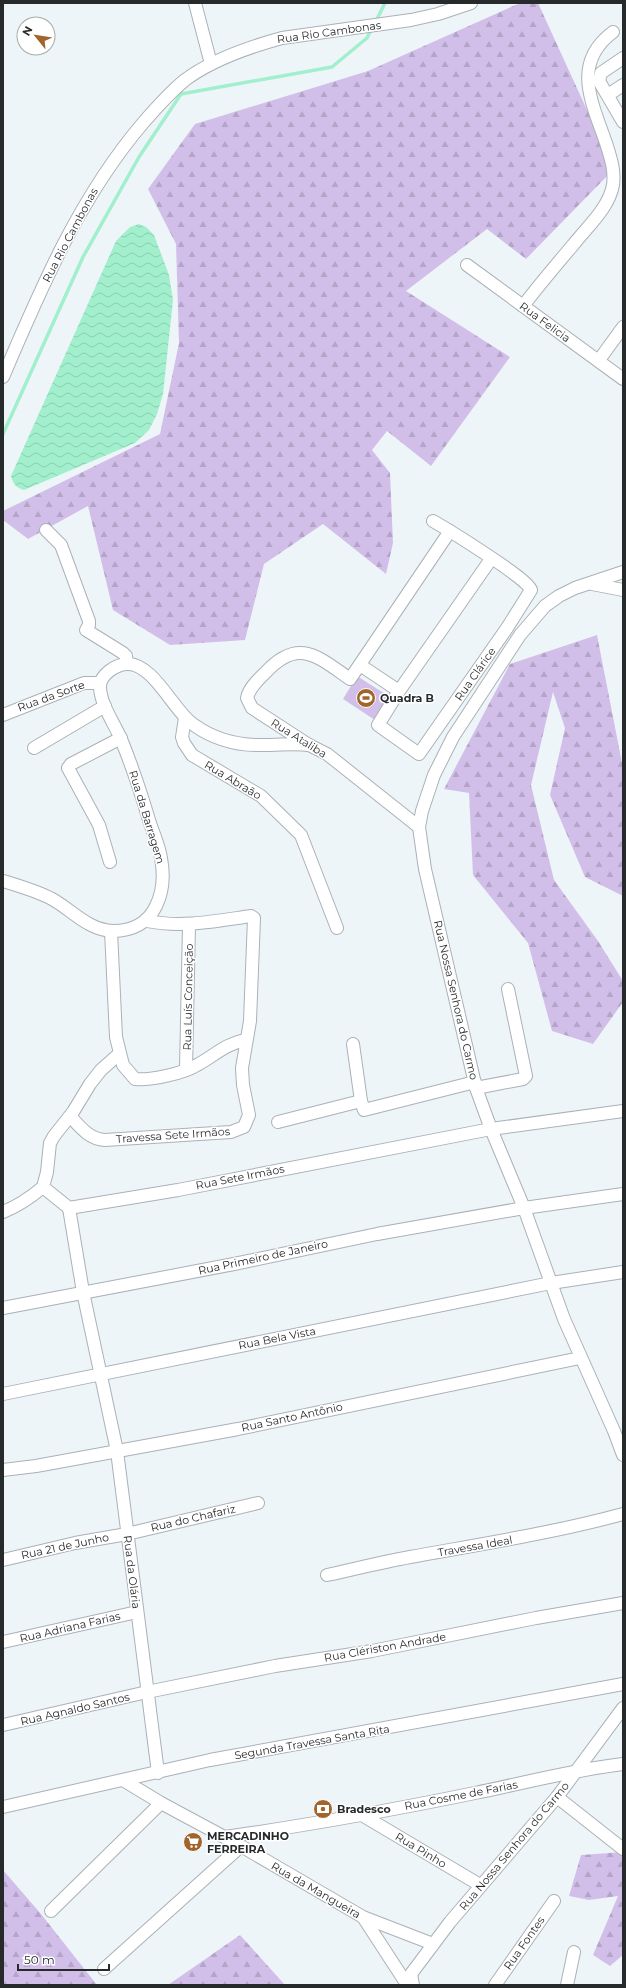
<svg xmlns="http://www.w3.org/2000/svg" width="626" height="1988" font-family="Montserrat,sans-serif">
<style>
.forest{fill:url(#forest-firs)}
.pitch{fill:#d2bfe9}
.water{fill:url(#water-waves)}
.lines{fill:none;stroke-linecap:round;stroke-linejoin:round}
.stream{stroke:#a1efcd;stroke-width:3.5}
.street-casing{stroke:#abb1b5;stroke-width:14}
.street{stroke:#fff;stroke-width:12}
.labels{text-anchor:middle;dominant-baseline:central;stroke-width:3;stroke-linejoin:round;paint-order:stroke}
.street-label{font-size:11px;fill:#272a2b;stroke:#fff}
.poi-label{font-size:11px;font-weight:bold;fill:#272a2b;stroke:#fff;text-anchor:start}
</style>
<defs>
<pattern id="forest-firs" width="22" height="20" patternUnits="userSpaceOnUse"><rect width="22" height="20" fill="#d2bfe9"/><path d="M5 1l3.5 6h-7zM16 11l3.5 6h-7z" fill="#b4a4c8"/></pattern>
<pattern id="water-waves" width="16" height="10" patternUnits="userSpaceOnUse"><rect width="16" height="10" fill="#a1efcd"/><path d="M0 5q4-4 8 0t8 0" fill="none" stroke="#8bcdb0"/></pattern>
</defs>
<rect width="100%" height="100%" fill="#eef5f9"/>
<g class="forest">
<path d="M 520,3 L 538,3 L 614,169 L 526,259 L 487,229 L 406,291 L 510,357 L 431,466 L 387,431 L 372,450 L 390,473 L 393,543 L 386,574 L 323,524 L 264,564 L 245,640 L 170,645 L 113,610 L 88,506 L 28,539 L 3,520 L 3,511 L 160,434 L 179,343 L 176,244 L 148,189 L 195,124 L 368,71 Z"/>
<path d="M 597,635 L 623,768 L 623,896 L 585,877 L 550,795 L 565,728 L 553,692 L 531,785 L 554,880 L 598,941 L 623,981 L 623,1002 L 593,1044 L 552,1031 L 528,943 L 473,875 L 469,793 L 444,789 L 510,664 Z"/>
<path d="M 623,1852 L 623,1955 L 610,1966 L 593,1955 L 618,1896 L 589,1900 L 569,1896 L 581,1855 Z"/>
<path d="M 3,1870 L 41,1914 L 97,1985 L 3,1985 Z"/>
<path d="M 240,1935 L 285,1985 L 168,1985 Z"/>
</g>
<path class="pitch" d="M 357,676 L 390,697 L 375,720 L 343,699 Z"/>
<path class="water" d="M 139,224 L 146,227 L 154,235 L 169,275 L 173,300 L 163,394 L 157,414 L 149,430 L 135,443 L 24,490 C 16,488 13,484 11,476 L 116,241 L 130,227 Z"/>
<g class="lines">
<g class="stream">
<path d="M 375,23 L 385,3"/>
<path d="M 3,434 L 83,257 L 139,157 L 181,94 L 332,67 L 367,38 L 372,28"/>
</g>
<g class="street-casing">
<g id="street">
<path d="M 195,3 L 211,64"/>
<path d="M 623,58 L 601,73 L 599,81 L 623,122"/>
<path d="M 608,95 L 623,85"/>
<path d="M 467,265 L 623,379"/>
<path d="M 523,306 C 539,285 556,265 573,245 C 587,227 609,208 613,185 C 615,171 611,159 607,146 C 593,104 570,64 613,32"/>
<path d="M 599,360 L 623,327"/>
<path d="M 3,377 C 41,288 79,198 143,123 C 156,108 169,93 185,80 C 213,59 249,47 282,38 L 411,20 L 438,14 L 471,3"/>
<path d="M 433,521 C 447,529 530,580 531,590 L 507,628 L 419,754 L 378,725 L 399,691 L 491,559"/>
<path d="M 46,530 L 61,545 L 89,621 L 89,625 L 86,630 L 123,653 L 126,656 L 127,664"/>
<path d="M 623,572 L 575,588 L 559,596 L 545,606 L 520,635 L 453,737 L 434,775 L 422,811 L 419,827 L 425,869 L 476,1088 L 491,1129 L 524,1208 L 564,1319 L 614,1431 L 623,1455"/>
<path d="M 592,584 L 623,590"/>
<path d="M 360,665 L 399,691"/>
<path d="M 3,715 L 84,683 L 100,683"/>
<path d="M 185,718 L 182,737 L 184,743 L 192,755 L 261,796 L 301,835 L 337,928"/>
<path d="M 34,748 L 105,706"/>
<path d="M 419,827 L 327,754 L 309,745 L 252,708 L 247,698 C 249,688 258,680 265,673 C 298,637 317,656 350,679 L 450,531"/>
<path d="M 110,862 L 99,825 L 68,768 L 71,764 L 121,738"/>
<path d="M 3,881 C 19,886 37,891 52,899 C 72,910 88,930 113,931 C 132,931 148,923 156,906 C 163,892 164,874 161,858 C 159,845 153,833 149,820 C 141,793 132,766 121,739 C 114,723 101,705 100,688 C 99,675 116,664 128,664 C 154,664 174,712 194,725 C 215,740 241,746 266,745 C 281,745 294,743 309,745"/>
<path d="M 111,931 L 116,1037 L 123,1065 L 135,1079 C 149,1081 185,1073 197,1065 C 214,1056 226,1043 246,1040"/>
<path d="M 353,1044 L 361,1101 L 364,1110 L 475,1082"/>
<path d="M 186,1069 L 189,925"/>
<path d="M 476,1088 L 523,1079 L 526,1076 L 508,989"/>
<path d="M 70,1116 C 80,1127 89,1139 105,1140 L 231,1132 L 244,1127 L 249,1115 L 243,1085 L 242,1068 L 250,1021 L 254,918 L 251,916 C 216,921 182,928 147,921"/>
<path d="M 278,1122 L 361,1101"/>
<path d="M 43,1187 L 69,1208 L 178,1190 L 491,1129 L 623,1111"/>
<path d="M 43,1187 L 47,1172 L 50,1143 L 54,1136 L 73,1112 L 90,1084 L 101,1070 L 119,1054"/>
<path d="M 69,1208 L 83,1292 L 117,1451 L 158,1773"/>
<path d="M 3,1212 C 18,1206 30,1198 43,1187"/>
<path d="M 3,1308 L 234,1264 L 377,1234 L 524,1208 L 623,1194"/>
<path d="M 3,1394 L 551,1283 L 623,1272"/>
<path d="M 3,1470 L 36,1466 L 238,1429 L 580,1358"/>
<path d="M 3,1560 L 75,1543 L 127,1534 L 258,1503"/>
<path d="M 327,1575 C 355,1569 382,1562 410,1557 C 482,1544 553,1533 623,1514"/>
<path d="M 3,1642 L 137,1612"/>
<path d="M 3,1725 L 147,1692 L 275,1666 L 372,1651 L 536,1618 L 623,1603"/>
<path d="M 557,1797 L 623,1849"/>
<path d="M 161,1803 L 241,1846 L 363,1917 L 433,1944"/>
<path d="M 3,1807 L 210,1760 L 623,1684"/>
<path d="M 362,1815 L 480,1885"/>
<path d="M 225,1837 C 309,1825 392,1810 475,1793 C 525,1783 572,1770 623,1764"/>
<path d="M 51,1911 L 161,1803 L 123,1780"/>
<path d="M 363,1917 L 404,1980"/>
<path d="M 104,1969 L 241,1846"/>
<path d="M 413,1985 L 411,1974 L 450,1922 L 557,1797 L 623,1708"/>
<path d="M 495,1985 L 554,1901"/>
<path d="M 567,1985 L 574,1952"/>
</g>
</g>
<use href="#street" class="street"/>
</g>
<defs>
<g id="stadium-disc" transform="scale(1)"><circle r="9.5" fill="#a2642a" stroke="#fff"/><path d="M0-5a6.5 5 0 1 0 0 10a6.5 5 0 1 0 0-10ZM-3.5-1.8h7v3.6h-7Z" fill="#fff"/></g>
<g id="bank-disc" transform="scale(1)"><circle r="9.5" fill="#a2642a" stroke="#fff"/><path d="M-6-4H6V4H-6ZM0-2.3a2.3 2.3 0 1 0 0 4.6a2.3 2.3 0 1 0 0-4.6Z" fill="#fff"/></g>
<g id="supermarket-disc" transform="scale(1)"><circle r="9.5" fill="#a2642a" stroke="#fff"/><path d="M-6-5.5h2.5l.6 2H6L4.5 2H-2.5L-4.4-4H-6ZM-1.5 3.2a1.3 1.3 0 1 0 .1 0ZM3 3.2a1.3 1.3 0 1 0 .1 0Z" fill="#fff"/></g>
</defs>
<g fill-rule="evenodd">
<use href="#stadium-disc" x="366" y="698"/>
<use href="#bank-disc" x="323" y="1809"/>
<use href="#supermarket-disc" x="193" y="1842"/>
</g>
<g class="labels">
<g class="street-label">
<text transform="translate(329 32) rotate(-8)">Rua Rio Cambonas</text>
<text transform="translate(70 235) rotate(-62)">Rua Rio Cambonas</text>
<text transform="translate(545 322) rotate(36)">Rua Felicia</text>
<text transform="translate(475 674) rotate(-55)">Rua Clárice</text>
<text transform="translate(51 696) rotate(-20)">Rua da Sorte</text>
<text transform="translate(299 738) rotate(32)">Rua Ataliba</text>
<text transform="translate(233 780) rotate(31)">Rua Abraão</text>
<text transform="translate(147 817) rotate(73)">Rua da Barragem</text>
<text transform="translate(188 997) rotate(-89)">Rua Luís Conceição</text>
<text transform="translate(456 1000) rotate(77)">Rua Nossa Senhora do Carmo</text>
<text transform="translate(173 1135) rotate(-4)">Travessa Sete Irmãos</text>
<text transform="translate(240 1177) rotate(-11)">Rua Sete Irmãos</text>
<text transform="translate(263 1257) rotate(-12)">Rua Primeiro de Janeiro</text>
<text transform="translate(277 1338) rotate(-11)">Rua Bela Vista</text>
<text transform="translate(292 1417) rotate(-12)">Rua Santo Antônio</text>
<text transform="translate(193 1518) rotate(-13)">Rua do Chafariz</text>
<text transform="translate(65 1546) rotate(-12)">Rua 21 de Junho</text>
<text transform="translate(475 1546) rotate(-10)">Travessa Ideal</text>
<text transform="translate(132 1572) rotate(83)">Rua da Olária</text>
<text transform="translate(70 1627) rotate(-13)">Rua Adriana Farias</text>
<text transform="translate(385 1647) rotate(-10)">Rua Clériston Andrade</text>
<text transform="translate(75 1709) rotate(-13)">Rua Agnaldo Santos</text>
<text transform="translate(312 1742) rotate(-10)">Segunda Travessa Santa Rita</text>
<text transform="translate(461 1795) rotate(-11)">Rua Cosme de Farias</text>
<text transform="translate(514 1846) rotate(-50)">Rua Nossa Senhora do Carmo</text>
<text transform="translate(421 1850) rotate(31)">Rua Pinho</text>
<text transform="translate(316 1890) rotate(30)">Rua da Mangueira</text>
<text transform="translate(524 1943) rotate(-55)">Rua Fontes</text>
</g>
<g class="poi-label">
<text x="380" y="698">Quadra B</text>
<text x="337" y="1809">Bradesco</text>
<text x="207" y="1836">MERCADINHO<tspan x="207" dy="13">FERREIRA</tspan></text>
</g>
</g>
<rect width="626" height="1988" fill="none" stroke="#272a2b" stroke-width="8"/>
<g transform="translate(36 36) rotate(300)"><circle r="19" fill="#ffffff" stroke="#a9aaaa"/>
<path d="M0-3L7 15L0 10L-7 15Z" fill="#a2642a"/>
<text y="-6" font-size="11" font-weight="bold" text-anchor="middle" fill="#272a2b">N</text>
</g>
<path d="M18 1964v6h91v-6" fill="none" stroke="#272a2b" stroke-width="2"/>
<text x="24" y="1964" font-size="12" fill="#272a2b" stroke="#ffffff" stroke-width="3" paint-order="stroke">50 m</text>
</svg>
